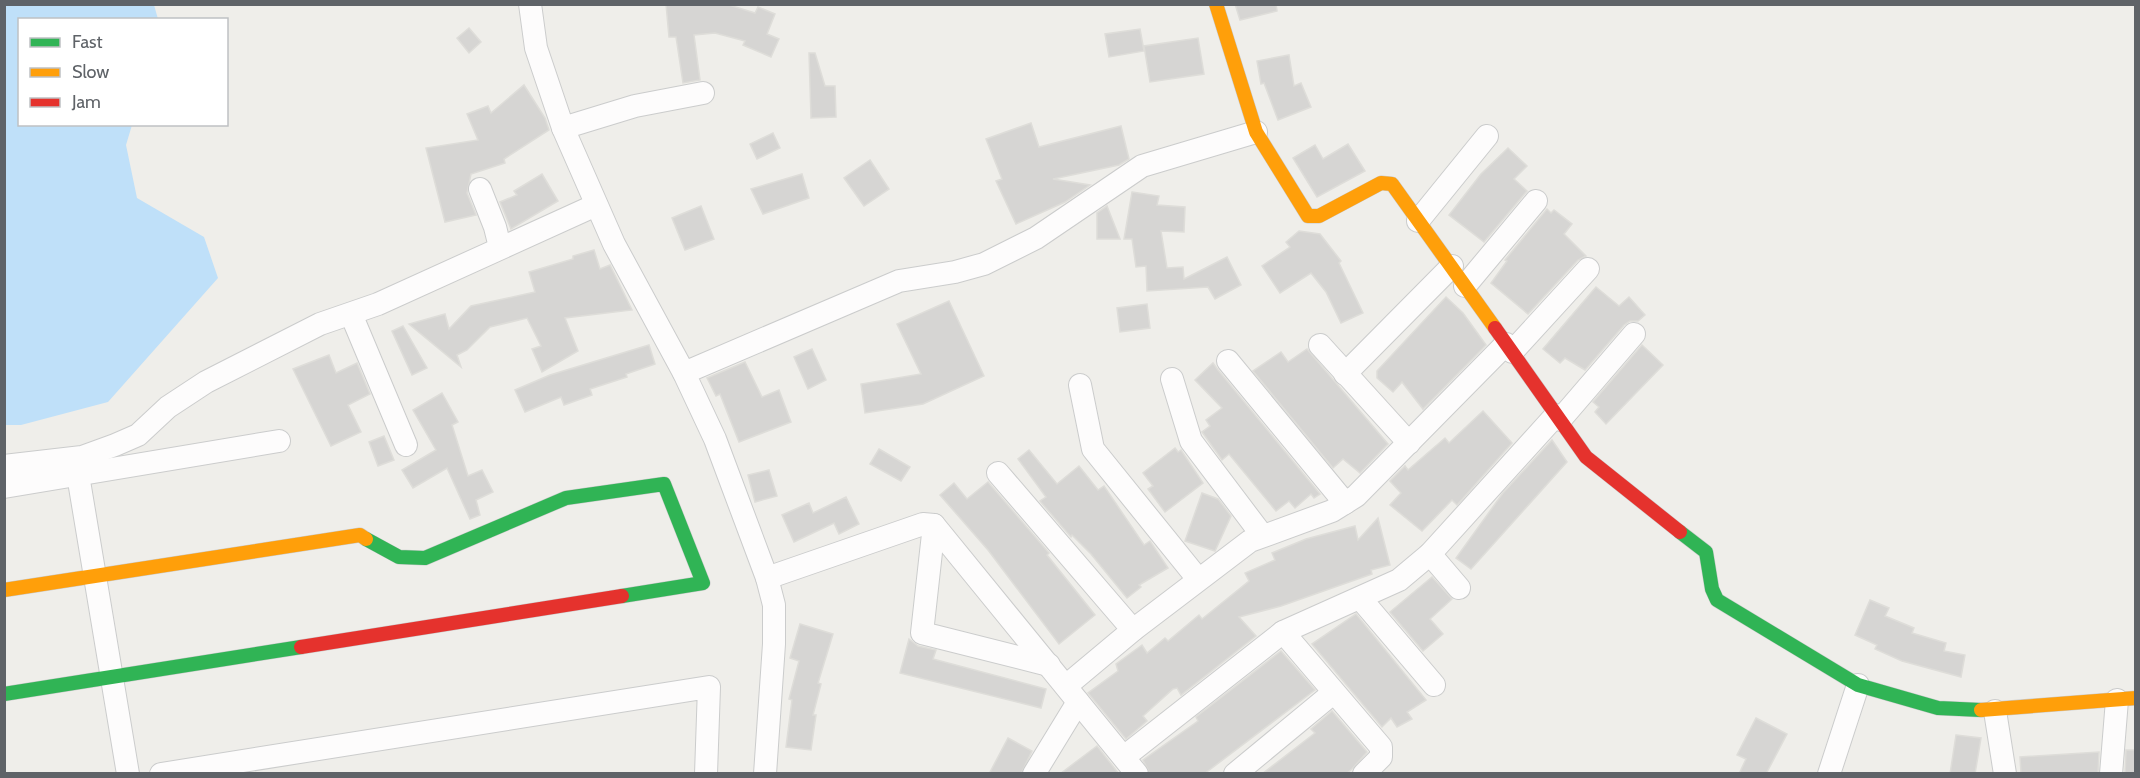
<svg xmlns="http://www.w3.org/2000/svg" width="2140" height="778" font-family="Cabin,sans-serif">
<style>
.water{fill:#bfe0f9}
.building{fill:#d6d5d3;stroke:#deddd9;stroke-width:1.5}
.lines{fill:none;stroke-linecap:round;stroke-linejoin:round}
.street-casing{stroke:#cbcccc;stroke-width:24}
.fast-casing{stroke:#cacacb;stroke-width:15}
.slow-casing{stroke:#cacacb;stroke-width:15}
.jam-casing{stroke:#cacacb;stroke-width:15}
.street{stroke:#fdfcfc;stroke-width:22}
.fast{stroke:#30b455;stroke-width:14}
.slow{stroke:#ff9f0a;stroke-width:14}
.jam{stroke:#e5322d;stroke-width:14}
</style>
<rect width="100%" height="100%" fill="#efeeea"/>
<path class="water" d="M 5,4 L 154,5 L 158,19 L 20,20 L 20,124 L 132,125 L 126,145 L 137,198 L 204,237 L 218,278 L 108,402 L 21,425 L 4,425 Z"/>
<g class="building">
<path d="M 666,4 L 726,4 L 755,13 L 758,7 L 775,14 L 767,34 L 779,39 L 771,57 L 743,45 L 745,41 L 715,33 L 694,35 L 700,80 L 683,83 L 676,37 L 669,37 Z"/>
<path d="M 1235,4 L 1276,4 L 1277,11 L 1240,20 Z"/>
<path d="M 469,28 L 481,42 L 469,53 L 457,38 Z"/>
<path d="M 1140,29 L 1144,51 L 1109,57 L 1105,34 Z"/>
<path d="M 1198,38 L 1204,74 L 1150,82 L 1144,46 Z"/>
<path d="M 809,53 L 815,53 L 825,86 L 835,86 L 836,117 L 811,118 Z"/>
<path d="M 1289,55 L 1294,86 L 1301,83 L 1311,107 L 1278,120 L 1264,83 L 1261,84 L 1257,61 Z"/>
<path d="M 524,85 L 545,118 L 549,130 L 504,159 L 505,163 L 471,174 L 467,193 L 476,215 L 445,222 L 426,148 L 478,140 L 467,114 L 488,106 L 491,113 Z"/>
<path d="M 1031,123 L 1039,147 L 1121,126 L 1129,159 L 1119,165 L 1053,179 L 1090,185 L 1065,202 L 1016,224 L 996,181 L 1002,179 L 986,139 Z"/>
<path d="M 773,133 L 780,148 L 757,159 L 750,144 Z"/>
<path d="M 1348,144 L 1365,171 L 1317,197 L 1293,158 L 1315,145 L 1323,159 Z"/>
<path d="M 1508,148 L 1527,166 L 1514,179 L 1527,191 L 1484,242 L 1449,215 L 1481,174 Z"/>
<path d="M 870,160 L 889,189 L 864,206 L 844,178 Z"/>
<path d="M 542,174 L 558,201 L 511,229 L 500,202 L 517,195 L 514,191 Z"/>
<path d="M 802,174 L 809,198 L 763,214 L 751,189 Z"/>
<path d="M 1132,192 L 1159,196 L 1157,205 L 1185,207 L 1184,232 L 1161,231 L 1167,268 L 1183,267 L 1184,279 L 1227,257 L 1241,285 L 1215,299 L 1208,287 L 1147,291 L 1146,266 L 1136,267 L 1132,239 L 1124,239 Z"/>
<path d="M 701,206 L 714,239 L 685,250 L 672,218 Z"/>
<path d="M 1107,206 L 1120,239 L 1097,239 L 1097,213 Z"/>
<path d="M 1547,209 L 1551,213 L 1554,210 L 1572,224 L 1564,234 L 1586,256 L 1578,260 L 1528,314 L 1491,283 L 1507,261 L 1505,260 Z"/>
<path d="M 1299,231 L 1320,234 L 1341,261 L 1339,263 L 1363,313 L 1341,323 L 1326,292 L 1311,273 L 1280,293 L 1262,266 L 1290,247 L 1286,242 Z"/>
<path d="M 594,250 L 600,269 L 610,265 L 632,310 L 565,318 L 578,351 L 542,372 L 532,349 L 541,346 L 527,318 L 490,327 L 467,350 L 457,355 L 461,367 L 409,324 L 445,314 L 449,329 L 471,306 L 535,292 L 529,272 L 573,259 L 573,256 Z"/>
<path d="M 1596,287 L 1619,306 L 1629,297 L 1645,315 L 1638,321 L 1630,321 L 1624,325 L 1585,370 L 1565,358 L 1560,363 L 1543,349 Z"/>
<path d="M 1446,297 L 1463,313 L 1486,345 L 1423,409 L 1402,382 L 1393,392 L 1377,378 L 1377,371 Z"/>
<path d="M 949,301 L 984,376 L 923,404 L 865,413 L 861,384 L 921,374 L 897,324 Z"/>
<path d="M 1147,304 L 1150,328 L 1120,332 L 1117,308 Z"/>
<path d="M 403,326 L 427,368 L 412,375 L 392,331 Z"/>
<path d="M 649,345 L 655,364 L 626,374 L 627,377 L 590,389 L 592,395 L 564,405 L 561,397 L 525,412 L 515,390 L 550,375 Z"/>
<path d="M 1642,345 L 1663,365 L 1606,424 L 1595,412 L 1599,407 L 1593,402 Z"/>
<path d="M 812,349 L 826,380 L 808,389 L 794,357 Z"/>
<path d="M 1307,349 L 1388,444 L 1360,473 L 1343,459 L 1333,468 L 1253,371 L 1281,352 L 1288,362 Z"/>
<path d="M 329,355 L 336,373 L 357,363 L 370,394 L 348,405 L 361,432 L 331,446 L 293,369 Z"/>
<path d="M 745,362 L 762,397 L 779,390 L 791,422 L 739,442 L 720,394 L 716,396 L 707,378 Z"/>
<path d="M 1213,363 L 1218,370 L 1320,494 L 1314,498 L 1311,494 L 1295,508 L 1289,501 L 1276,511 L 1229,454 L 1222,460 L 1202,432 L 1210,426 L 1206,420 L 1222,408 L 1195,380 Z"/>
<path d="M 442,393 L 458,422 L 452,425 L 468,476 L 482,470 L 493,492 L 476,500 L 480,515 L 470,519 L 447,468 L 413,488 L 402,470 L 436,450 L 413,410 Z"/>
<path d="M 1483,411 L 1512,443 L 1457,505 L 1452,500 L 1422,531 L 1390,505 L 1401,493 L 1390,481 L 1405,466 L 1408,470 L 1445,438 L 1449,443 Z"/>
<path d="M 384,436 L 394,460 L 378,466 L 369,442 Z"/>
<path d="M 1552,440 L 1567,462 L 1471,569 L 1456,558 L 1503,493 Z"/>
<path d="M 1175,448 L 1178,452 L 1181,450 L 1203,483 L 1165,512 L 1148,489 L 1153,486 L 1143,473 Z"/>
<path d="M 879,449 L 910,467 L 901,481 L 870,464 Z"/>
<path d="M 1029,450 L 1057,484 L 1079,466 L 1098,490 L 1104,486 L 1144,545 L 1150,541 L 1168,568 L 1139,585 L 1141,587 L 1127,598 L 1091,554 L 1072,535 L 1071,537 L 1040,501 L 1046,497 L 1018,459 Z"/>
<path d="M 769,470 L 777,496 L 755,502 L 748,475 Z"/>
<path d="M 988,482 L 1049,553 L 1047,555 L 1095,615 L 1059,644 L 988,550 L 940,495 L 954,483 L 967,499 Z"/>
<path d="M 1202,493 L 1218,499 L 1231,516 L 1215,551 L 1185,541 Z"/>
<path d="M 846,497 L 859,524 L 839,534 L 834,523 L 794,542 L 782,515 L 809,503 L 813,513 Z"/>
<path d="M 1378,518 L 1390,565 L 1371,570 L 1372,574 L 1281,606 L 1239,617 L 1256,636 L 1181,695 L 1177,688 L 1173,689 L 1143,716 L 1147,721 L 1126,739 L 1088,693 L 1118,671 L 1116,664 L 1142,645 L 1147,653 L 1165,638 L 1168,641 L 1199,615 L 1202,619 L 1249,581 L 1245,573 L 1275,560 L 1272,553 L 1306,539 L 1355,526 L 1358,540 Z"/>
<path d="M 1432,577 L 1452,599 L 1430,619 L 1443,634 L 1423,651 L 1390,612 Z"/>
<path d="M 1870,600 L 1889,608 L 1885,616 L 1914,628 L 1912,633 L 1946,643 L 1944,651 L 1965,655 L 1961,677 L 1902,661 L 1875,649 L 1877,645 L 1855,635 Z"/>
<path d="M 1356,614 L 1426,700 L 1407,712 L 1412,719 L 1397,727 L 1391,718 L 1382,727 L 1312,644 Z"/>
<path d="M 800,624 L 833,634 L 818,683 L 821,684 L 813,715 L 816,715 L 811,750 L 786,747 L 792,700 L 789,699 L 799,661 L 790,658 Z"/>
<path d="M 909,639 L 918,646 L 936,650 L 933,659 L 1046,689 L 1041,708 L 900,673 Z"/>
<path d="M 1281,651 L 1315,690 L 1204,774 L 1150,774 L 1143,760 L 1198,721 L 1196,717 Z"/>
<path d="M 1332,711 L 1367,752 L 1352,769 L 1346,774 L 1262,774 L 1315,733 L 1311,729 Z"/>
<path d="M 1756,718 L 1787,734 L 1766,774 L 1739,774 L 1746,759 L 1737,755 Z"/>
<path d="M 1956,735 L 1981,738 L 1975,774 L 1950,774 Z"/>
<path d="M 1008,738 L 1032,751 L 1021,774 L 989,774 Z"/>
<path d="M 1097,746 L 1119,774 L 1060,774 L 1085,755 Z"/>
<path d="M 2126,750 L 2136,750 L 2136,774 L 2125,774 Z"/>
<path d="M 2099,752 L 2098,774 L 2021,774 L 2020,757 Z"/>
</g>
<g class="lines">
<g class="street-casing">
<g id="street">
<path d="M 530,4 L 536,48 L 563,128 L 614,244 L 684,373 L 715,439 L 767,578 L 774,605 L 774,644 L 765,774"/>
<path d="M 563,128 L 635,106 L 703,93"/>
<path d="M 480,189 L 495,227 L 500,247"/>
<path d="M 1418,221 L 1487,136"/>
<path d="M 1465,286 L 1536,201"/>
<path d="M 351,314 L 406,445"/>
<path d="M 1320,345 L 1409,443"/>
<path d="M 1512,352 L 1588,269"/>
<path d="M 1228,361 L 1345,503"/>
<path d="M 684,373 L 899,281 L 955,272 L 984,264 L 1036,238 L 1142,166 L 1256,132"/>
<path d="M 1345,374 L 1452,266"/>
<path d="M 1172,379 L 1191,441 L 1262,535"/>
<path d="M 1080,385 L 1093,449 L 1198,579"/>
<path d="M 1560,420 L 1634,334"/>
<path d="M 4,466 L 82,457 L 115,445 L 138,435 L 168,407 L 206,382 L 320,324 L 378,304 L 596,205"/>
<path d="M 998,473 L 1133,630"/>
<path d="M 78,475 L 128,774"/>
<path d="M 4,487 L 279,441"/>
<path d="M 934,525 L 922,633 L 1049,665"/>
<path d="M 1430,554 L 1459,588"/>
<path d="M 767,578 L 923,524 L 934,525 L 1137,774"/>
<path d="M 1360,598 L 1434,685"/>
<path d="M 1283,632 L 1381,747 L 1381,757 L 1364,774"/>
<path d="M 1066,686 L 1133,630 L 1250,541 L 1332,511 L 1356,496 L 1506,344"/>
<path d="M 1995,711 L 2005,774"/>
<path d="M 1124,757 L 1283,632 L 1399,580 L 1430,554 L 1556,415"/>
<path d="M 161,774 L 709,687 L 706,774"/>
<path d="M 1034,774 L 1078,702"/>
<path d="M 1235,774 L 1333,693"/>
<path d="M 1829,774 L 1858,685"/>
<path d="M 2111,774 L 2117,700"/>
</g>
</g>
<g class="fast-casing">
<g id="fast">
<path d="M 1680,532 L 1706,552 L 1712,589 L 1717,600 L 1858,685 L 1938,708 L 1981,710"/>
<path d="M 366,539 L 399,557 L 425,558 L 566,498 L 664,484 L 703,583 L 622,596"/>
<path d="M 4,694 L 301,647"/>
</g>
</g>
<g class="slow-casing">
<g id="slow">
<path d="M 1216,4 L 1256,132 L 1308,216 L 1319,216 L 1381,183 L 1392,184 L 1495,328"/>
<path d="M 4,590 L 360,535 L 366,539"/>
<path d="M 1981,710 L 2136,698"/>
</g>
</g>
<g class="jam-casing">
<g id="jam">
<path d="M 1495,328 L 1586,457 L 1680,532"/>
<path d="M 301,647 L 622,596"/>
</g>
</g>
<use href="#street" class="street"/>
<use href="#fast" class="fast"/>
<use href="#slow" class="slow"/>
<use href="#jam" class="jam"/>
</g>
<rect width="2140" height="778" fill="none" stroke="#5f6368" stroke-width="12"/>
<rect x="18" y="18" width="210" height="108" fill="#ffffff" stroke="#bfc1c3" stroke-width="1.5"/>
<rect x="30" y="38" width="30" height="9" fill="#30b455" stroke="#bfc1c3" stroke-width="1.5"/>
<text x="72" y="48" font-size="18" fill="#5f6368">Fast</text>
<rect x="30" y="68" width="30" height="9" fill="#ff9f0a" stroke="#bfc1c3" stroke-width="1.5"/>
<text x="72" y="78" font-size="18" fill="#5f6368">Slow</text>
<rect x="30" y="98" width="30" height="9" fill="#e5322d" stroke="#bfc1c3" stroke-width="1.5"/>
<text x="72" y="108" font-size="18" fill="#5f6368">Jam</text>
</svg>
